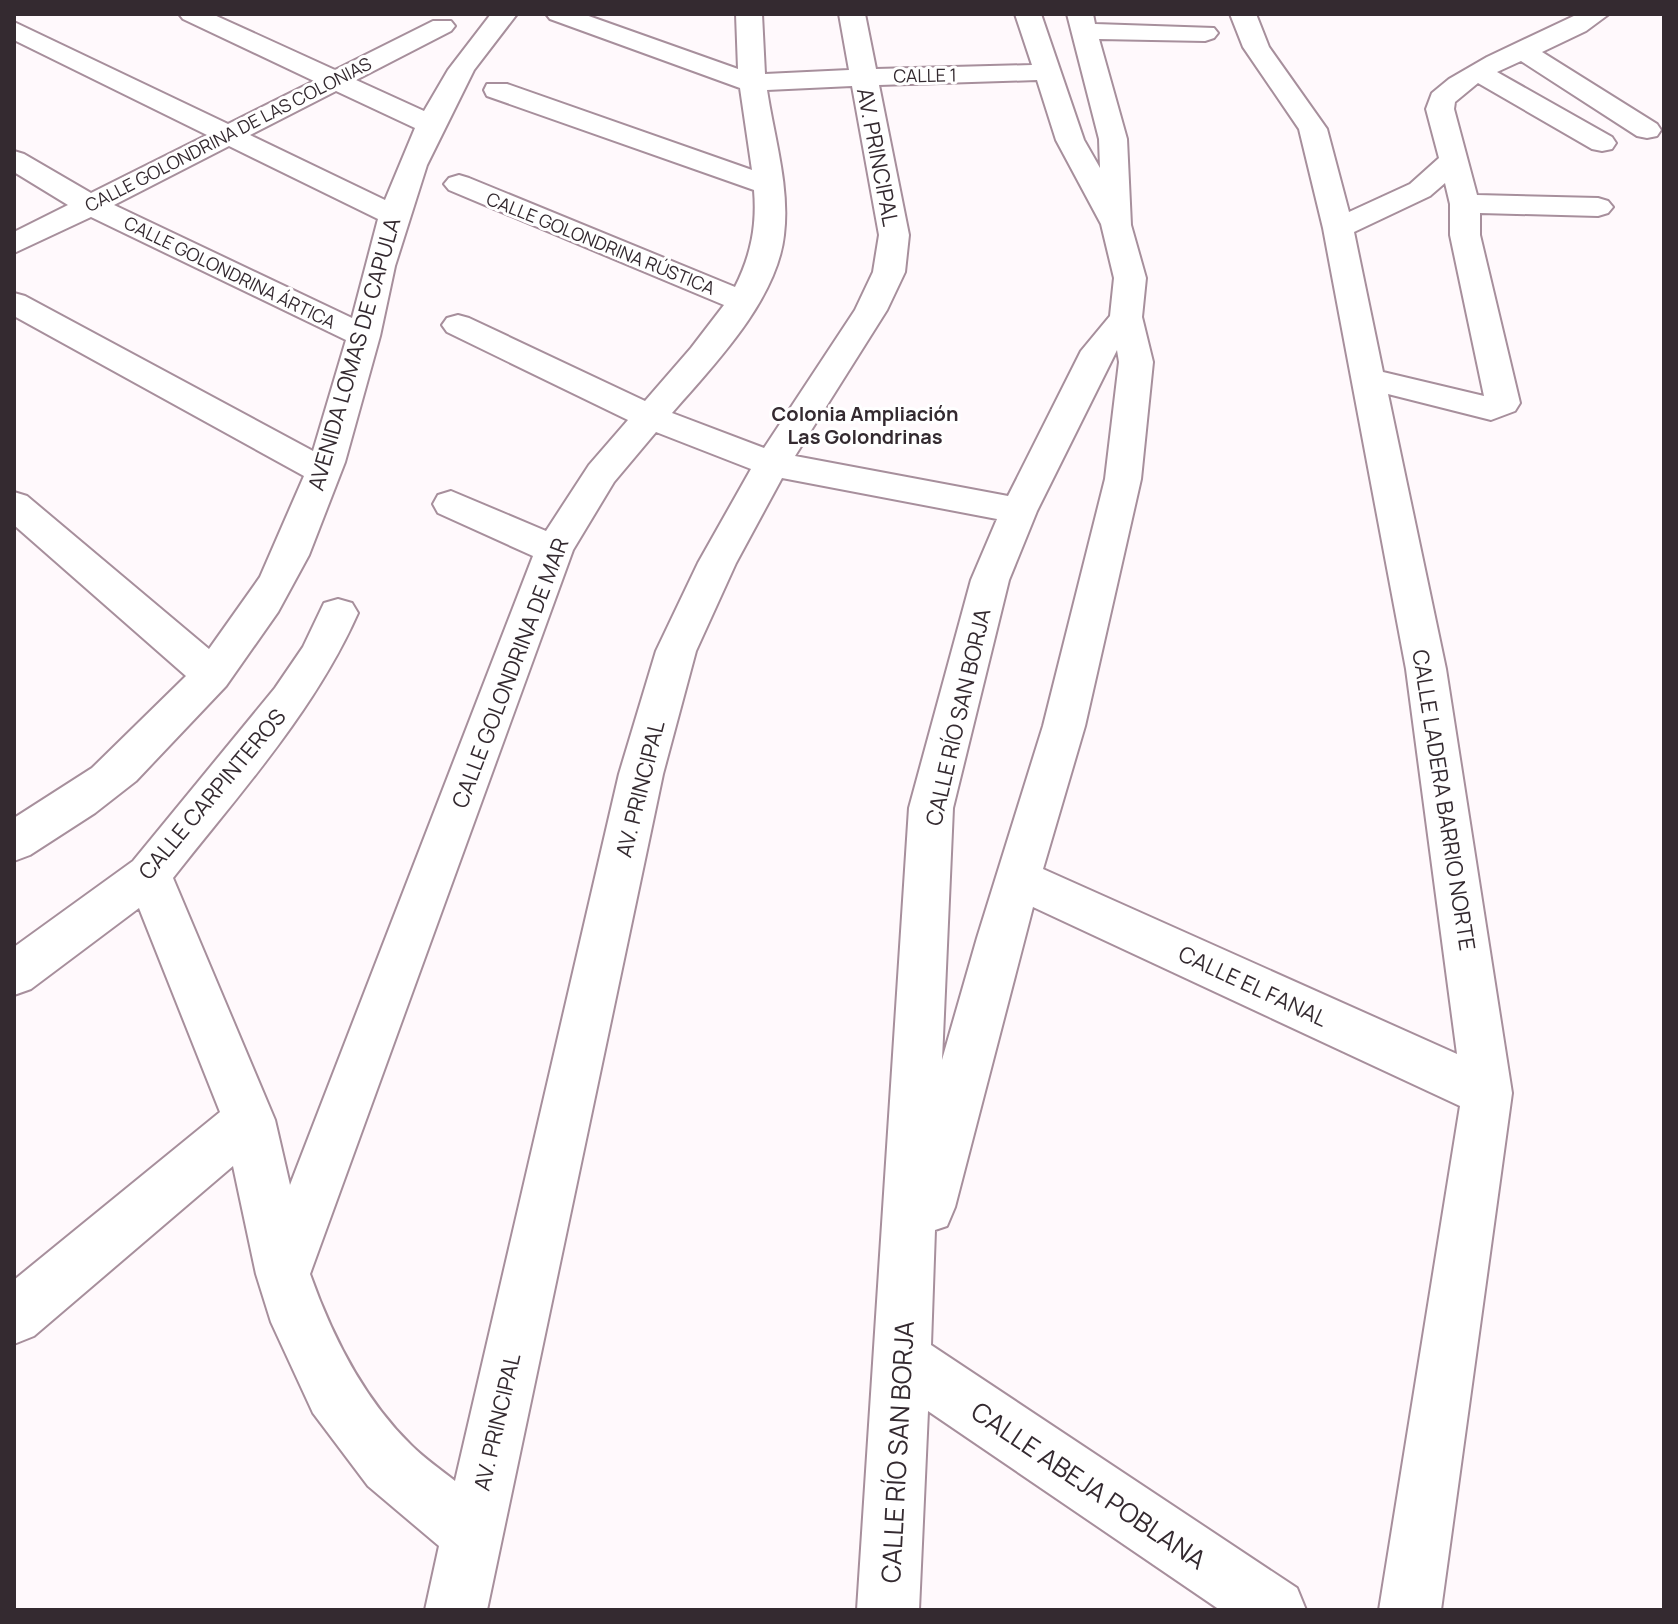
<svg xmlns="http://www.w3.org/2000/svg" width="1678" height="1624" font-family="Manrope,sans-serif">
<style>
.lines{fill:none;stroke-linecap:round;stroke-linejoin:round}
.minor-casing{stroke:#a78f9c;stroke-width:4}
.minor{fill:#fff;fill-rule:evenodd}
.labels{text-anchor:middle;dominant-baseline:central;stroke-width:6;stroke-linejoin:round;paint-order:stroke}
.far-street-label{font-size:18px;fill:#342a30;stroke:#fff}
.far-neighbourhood-label{font-size:20px;font-weight:bold;fill:#342a30;stroke:#fff}
.street-label{font-size:22px;fill:#342a30;stroke:#fff}
.near-street-label{font-size:26px;fill:#342a30;stroke:#fff}
</style>
<rect width="100%" height="100%" fill="#fff9fc"/>
<g class="lines">
<g class="minor-casing">
<g id="minor">
<path d="M 179,14 L 212,14 L 335,70 L 433,21 L 451,21 L 455,26 L 451,31 L 356,80 L 424,111 L 448,70 L 491,14 L 517,14 L 474,70 L 427,165 L 395,266 L 380,336 L 345,462 L 309,555 L 278,612 L 226,686 L 136,781 L 95,813 L 30,855 L 14,861 L 14,818 L 92,768 L 186,676 L 14,525 L 14,492 L 27,496 L 209,649 L 260,577 L 304,476 L 14,316 L 14,293 L 25,296 L 313,451 L 346,340 L 91,217 L 14,253 L 14,232 L 68,205 L 14,172 L 14,151 L 24,154 L 91,193 L 207,135 L 14,40 L 14,22 L 228,124 L 314,81 L 183,19 ZM 336,91 L 415,128 L 385,200 L 250,135 ZM 229,146 L 378,219 L 352,318 L 114,205 Z"/>
<path d="M 546,14 L 583,14 L 738,69 L 736,14 L 762,14 L 765,74 L 849,70 L 839,14 L 865,14 L 876,69 L 1032,65 L 1015,14 L 1041,14 L 1084,140 L 1100,168 L 1099,139 L 1067,14 L 1093,14 L 1095,24 L 1214,28 L 1218,33 L 1214,38 L 1205,41 L 1099,39 L 1127,139 L 1131,225 L 1146,278 L 1142,317 L 1153,362 L 1141,479 L 1085,726 L 1043,869 L 1457,1054 L 1406,669 L 1323,228 L 1299,129 L 1243,47 L 1230,14 L 1256,14 L 1269,47 L 1327,129 L 1349,212 L 1410,184 L 1439,158 L 1426,109 L 1432,93 L 1449,79 L 1487,57 L 1578,14 L 1609,14 L 1586,31 L 1542,52 L 1657,124 L 1661,130 L 1657,136 L 1647,138 L 1637,136 L 1521,61 L 1497,72 L 1612,137 L 1616,143 L 1612,149 L 1602,151 L 1592,149 L 1478,83 L 1455,102 L 1454,109 L 1477,195 L 1598,198 L 1608,201 L 1613,207 L 1608,213 L 1598,216 L 1480,213 L 1480,235 L 1520,403 L 1515,411 L 1491,420 L 1388,394 L 1446,669 L 1512,1093 L 1441,1610 L 1379,1610 L 1460,1106 L 1033,907 L 955,1207 L 947,1226 L 935,1230 L 931,1345 L 1297,1588 L 1306,1610 L 1220,1610 L 928,1411 L 919,1610 L 857,1610 L 909,808 L 971,580 L 997,519 L 782,478 L 736,563 L 696,651 L 663,774 L 487,1610 L 425,1610 L 439,1546 L 368,1486 L 313,1413 L 271,1322 L 256,1274 L 233,1166 L 34,1336 L 14,1344 L 14,1280 L 220,1112 L 139,908 L 31,989 L 14,995 L 14,947 L 133,861 L 275,688 L 303,647 L 324,603 L 338,599 L 352,603 L 358,613 C 314,712 239,794 173,878 L 275,1120 L 290,1185 L 533,556 L 438,513 L 433,504 L 438,495 L 451,491 L 546,531 L 589,465 L 628,420 L 447,332 L 442,325 L 447,318 L 458,315 L 469,318 L 645,401 L 691,348 L 724,305 L 449,190 L 444,184 L 449,178 L 459,175 L 469,178 L 735,287 C 751,255 757,226 754,190 L 487,96 L 484,90 L 487,84 L 507,84 L 752,170 L 740,88 L 550,19 ZM 1037,80 L 1056,140 L 1101,224 L 1114,278 L 1110,316 L 1081,351 L 1008,496 L 795,456 L 887,310 L 905,272 L 909,235 L 879,85 ZM 852,86 L 879,235 L 873,272 L 855,310 L 764,448 L 672,413 C 714,365 777,300 784,235 C 790,187 774,137 767,90 ZM 1445,183 L 1450,204 L 1450,235 L 1484,396 L 1383,372 L 1354,232 L 1430,196 ZM 1117,350 L 1119,362 L 1105,479 L 1043,726 L 977,938 L 942,1060 L 953,808 L 1009,580 L 1037,511 ZM 656,432 L 751,469 L 698,563 L 656,651 L 619,774 L 455,1481 C 440,1469 424,1458 411,1445 C 363,1398 332,1336 310,1274 L 573,550 L 614,482 Z"/>
</g>
</g>
<use href="#minor" class="minor"/>
</g>
<g class="labels">
<g class="far-street-label">
<text transform="translate(925 75) rotate(-1)">CALLE 1</text>
<text transform="translate(228 134) rotate(-27)">CALLE GOLONDRINA DE LAS COLONIAS</text>
<text transform="translate(601 243) rotate(22)">CALLE GOLONDRINA RÚSTICA</text>
<text transform="translate(230 272) rotate(26)">CALLE GOLONDRINA ÁRTICA</text>
</g>
<g class="far-neighbourhood-label">
<text x="865" y="413">Colonia Ampliación<tspan x="865" dy="23">Las Golondrinas</tspan></text>
</g>
<g class="street-label">
<text transform="translate(878 157) rotate(79)">AV. PRINCIPAL</text>
<text transform="translate(354 354) rotate(-74)">AVENIDA LOMAS DE CAPULA</text>
<text transform="translate(510 673) rotate(-69)">CALLE GOLONDRINA DE MAR</text>
<text transform="translate(958 717) rotate(-77)">CALLE RÍO SAN BORJA</text>
<text transform="translate(640 789) rotate(-76)">AV. PRINCIPAL</text>
<text transform="translate(212 794) rotate(-50)">CALLE CARPINTEROS</text>
<text transform="translate(1444 800) rotate(81)">CALLE LADERA BARRIO NORTE</text>
<text transform="translate(1253 986) rotate(25)">CALLE EL FANAL</text>
<text transform="translate(497 1422) rotate(-77)">AV. PRINCIPAL</text>
</g>
<g class="near-street-label">
<text transform="translate(897 1452) rotate(-87)">CALLE RÍO SAN BORJA</text>
<text transform="translate(1089 1485) rotate(34)">CALLE ABEJA POBLANA</text>
</g>
</g>
<rect width="1678" height="1624" fill="none" stroke="#342a30" stroke-width="32"/>
</svg>
